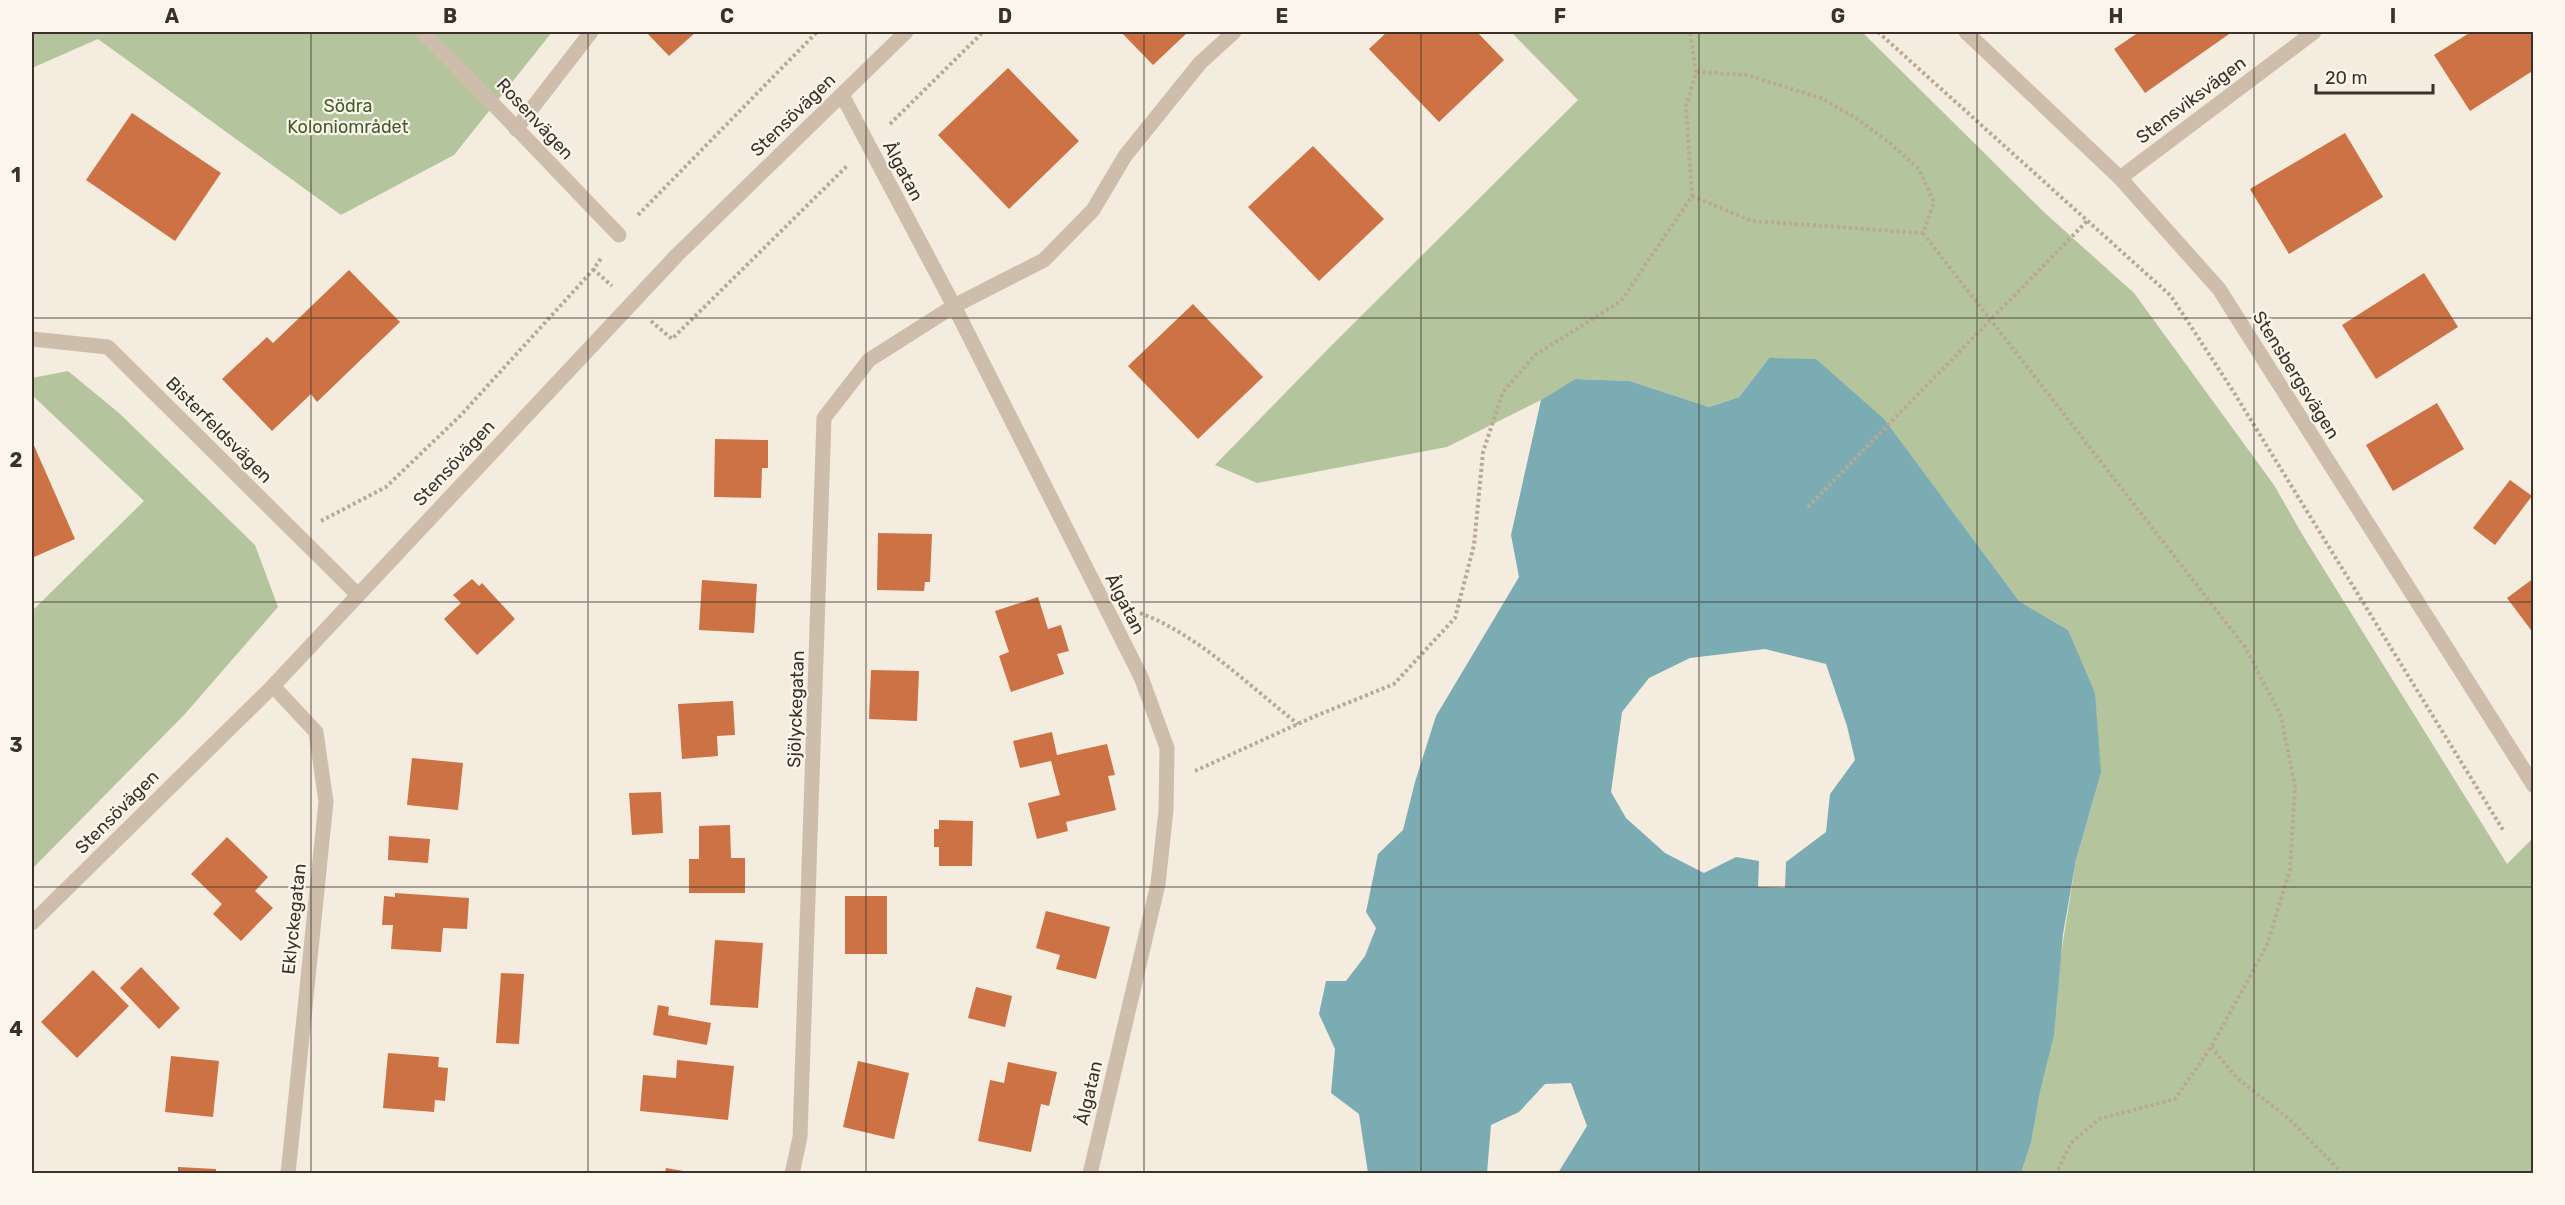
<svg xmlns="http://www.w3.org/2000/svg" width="2565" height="1205" font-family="Rubik,sans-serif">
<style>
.green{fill:#b4c59e}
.water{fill:#7cacb3;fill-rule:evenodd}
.building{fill:#cd7245}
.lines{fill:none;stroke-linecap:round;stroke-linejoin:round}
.path{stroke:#baa894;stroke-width:4;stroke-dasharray:3 3;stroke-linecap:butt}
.minor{stroke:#cebdaa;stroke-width:15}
.grid{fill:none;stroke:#3b312a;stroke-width:1.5;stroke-opacity:0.55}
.labels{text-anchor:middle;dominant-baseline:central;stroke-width:4.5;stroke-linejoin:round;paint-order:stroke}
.street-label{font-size:18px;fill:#3b312a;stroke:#fbf6ec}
.park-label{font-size:18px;fill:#455b2c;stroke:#fbf6ec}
.neatline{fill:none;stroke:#3b312a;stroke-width:2}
.grid-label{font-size:20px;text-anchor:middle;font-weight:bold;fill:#3b312a}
</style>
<rect width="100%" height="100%" fill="#f4ecdf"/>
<g class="green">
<path d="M 32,32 L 552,32 L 454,155 L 341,215 L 98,39 L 32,68 Z"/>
<path d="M 1511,32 L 1862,32 L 2046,214 L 2134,293 L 2274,485 L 2302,534 L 2507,864 L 2533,838 L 2533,1173 L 2021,1173 L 2031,1143 L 2076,860 L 2101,773 L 2068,630 L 2019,601 L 1941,496 L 1769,358 L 1739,397 L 1709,407 L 1630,381 L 1575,379 L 1541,400 L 1447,447 L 1257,483 L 1215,465 L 1330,347 L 1578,100 Z"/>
<path d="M 68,371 L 119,413 L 255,545 L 278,607 L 185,714 L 32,869 L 32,611 L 144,501 L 32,395 L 32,378 Z"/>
</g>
<path class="water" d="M 1769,358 L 1816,359 L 1884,419 L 2019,601 L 2068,630 L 2095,693 L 2101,773 L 2076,860 L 2063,934 L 2054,1035 L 2040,1091 L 2031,1143 L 2021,1173 L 1558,1173 L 1587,1126 L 1571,1083 L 1545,1084 L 1519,1112 L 1491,1125 L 1487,1173 L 1368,1173 L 1359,1114 L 1331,1093 L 1335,1049 L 1319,1014 L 1326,981 L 1346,981 L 1365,956 L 1376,928 L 1366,912 L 1378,854 L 1403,830 L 1415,782 L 1436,716 L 1519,577 L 1511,535 L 1541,400 L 1575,379 L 1630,381 L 1709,407 L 1739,397 ZM 1765,649 L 1826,664 L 1847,726 L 1855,760 L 1830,794 L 1826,832 L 1786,862 L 1785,888 L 1758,887 L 1759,861 L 1736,857 L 1704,873 L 1665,853 L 1626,818 L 1611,792 L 1622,712 L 1649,678 L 1690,658 Z"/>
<g class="building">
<path d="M 646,32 L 696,32 L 669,56 Z"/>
<path d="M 1121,32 L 1188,32 L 1153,65 Z"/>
<path d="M 1387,32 L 1477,32 L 1504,60 L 1439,122 L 1369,49 Z"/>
<path d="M 2139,32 L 2232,32 L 2145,93 L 2114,49 Z"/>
<path d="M 2471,32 L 2534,32 L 2534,70 L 2470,111 L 2434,55 Z"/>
<path d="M 1008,68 L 1079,141 L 1009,209 L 938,135 Z"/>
<path d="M 132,113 L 221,173 L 175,241 L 86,180 Z"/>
<path d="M 2345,133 L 2383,197 L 2289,254 L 2250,189 Z"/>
<path d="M 1313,146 L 1384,219 L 1319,281 L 1248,207 Z"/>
<path d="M 349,270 L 400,322 L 317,402 L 311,394 L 272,431 L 222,379 L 267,337 L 273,343 Z"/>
<path d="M 2424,273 L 2458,327 L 2376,379 L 2342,325 Z"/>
<path d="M 1193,304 L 1263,377 L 1198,439 L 1128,366 Z"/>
<path d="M 2437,403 L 2464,449 L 2393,491 L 2366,445 Z"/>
<path d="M 715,439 L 768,440 L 768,468 L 762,468 L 761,498 L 714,497 Z"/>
<path d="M 32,441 L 75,539 L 34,557 L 32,551 Z"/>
<path d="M 2510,480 L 2532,496 L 2495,545 L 2473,528 Z"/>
<path d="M 878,533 L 932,534 L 930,582 L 925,582 L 924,591 L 877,590 Z"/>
<path d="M 2534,578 L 2534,634 L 2507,598 Z"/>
<path d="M 472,579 L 479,586 L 482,583 L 515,619 L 477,655 L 444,619 L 461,603 L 453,595 Z"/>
<path d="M 702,580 L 757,584 L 754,633 L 699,630 Z"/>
<path d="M 1038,597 L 1048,629 L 1061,625 L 1069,651 L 1057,654 L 1064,674 L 1011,692 L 999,656 L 1009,652 L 995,611 Z"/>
<path d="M 871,670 L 919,671 L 917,721 L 869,719 Z"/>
<path d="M 733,701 L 735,735 L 717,736 L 718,756 L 682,759 L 678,704 Z"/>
<path d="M 1052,732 L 1057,755 L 1107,744 L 1115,775 L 1108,776 L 1116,810 L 1066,822 L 1068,831 L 1037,839 L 1028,803 L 1060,795 L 1051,761 L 1020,768 L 1013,741 Z"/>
<path d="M 412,758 L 463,763 L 458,810 L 407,805 Z"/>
<path d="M 661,792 L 663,833 L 632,835 L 629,793 Z"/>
<path d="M 939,820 L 973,821 L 972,866 L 939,866 L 939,847 L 934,847 L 934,829 L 939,829 Z"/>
<path d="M 730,825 L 731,858 L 745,858 L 745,893 L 689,893 L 689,859 L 699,859 L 699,826 Z"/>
<path d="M 389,836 L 430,839 L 428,863 L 388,860 Z"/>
<path d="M 227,837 L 268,877 L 255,891 L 273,908 L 241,941 L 213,914 L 222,904 L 191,874 Z"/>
<path d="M 395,893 L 469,898 L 467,929 L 443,928 L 441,952 L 391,949 L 393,925 L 382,925 L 384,896 L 395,897 Z"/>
<rect x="845" y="896" width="42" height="58"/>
<path d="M 1046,911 L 1110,927 L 1096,979 L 1056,969 L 1060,955 L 1036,948 Z"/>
<path d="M 715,940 L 763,943 L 758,1008 L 710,1005 Z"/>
<path d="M 141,967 L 180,1008 L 159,1029 L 120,988 Z"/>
<path d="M 93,970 L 129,1006 L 77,1058 L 41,1022 Z"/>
<path d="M 501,973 L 524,974 L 519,1044 L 496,1043 Z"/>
<path d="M 976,987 L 1012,996 L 1005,1027 L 968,1018 Z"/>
<path d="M 658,1005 L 669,1007 L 668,1015 L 711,1023 L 707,1045 L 653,1035 Z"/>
<path d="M 388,1053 L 439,1057 L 438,1067 L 448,1068 L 445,1101 L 435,1100 L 434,1112 L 383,1108 Z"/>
<path d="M 171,1056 L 219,1061 L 213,1117 L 165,1112 Z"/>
<path d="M 677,1060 L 734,1066 L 728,1120 L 640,1111 L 643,1075 L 676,1078 Z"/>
<path d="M 858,1061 L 909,1073 L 894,1139 L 843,1127 Z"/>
<path d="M 1008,1062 L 1057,1072 L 1049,1106 L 1041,1104 L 1031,1152 L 978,1141 L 990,1080 L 1004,1083 Z"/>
<path d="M 178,1167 L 216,1169 L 216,1174 L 178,1174 Z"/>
<path d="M 666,1168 L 689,1172 L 689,1174 L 665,1174 Z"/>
</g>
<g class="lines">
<g class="path">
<path d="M 1878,32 L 2171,296 L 2233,391 L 2503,830"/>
<path d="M 890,124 L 983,32"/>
<path d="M 1692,196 L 1752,221 L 1923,233 L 1934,202 L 1919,169 L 1891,144 L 1856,118 L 1821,98 L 1747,75 L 1696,72"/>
<path d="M 638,215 L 817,32"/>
<path d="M 1923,233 L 2245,647 L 2281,716 L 2295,786 L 2290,870 L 2267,945 L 2211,1047 L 2175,1099 L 2099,1119 L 2071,1143 L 2056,1174"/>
<path d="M 593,269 L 612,286"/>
<path d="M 651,321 L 672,339 L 848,165"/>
<path d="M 1808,507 L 2088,220"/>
<path d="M 321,521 L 386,487 L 460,416 L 593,270 L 602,257"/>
<path d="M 1140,613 C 1199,635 1249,686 1298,724"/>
<path d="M 1195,771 L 1313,717 L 1394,684 L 1455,618 L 1474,545 L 1483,452 L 1503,392 L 1535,355 L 1621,301 L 1692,196 L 1686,106 L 1696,72 L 1690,32"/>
<path d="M 2211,1047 L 2238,1079 L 2288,1118 L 2343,1174"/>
</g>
<g class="minor">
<path d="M 422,32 C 489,98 553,167 619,235"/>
<path d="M 1966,32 L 2120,178 L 2219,289 L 2534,786"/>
<path d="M 842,95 L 954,306 L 1141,677 L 1167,748 L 1166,810 L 1158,884 L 1090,1174"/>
<path d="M 516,129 L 591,32"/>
<path d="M 2120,178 L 2314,32"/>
<path d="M 32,339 L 108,347 L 358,595"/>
<path d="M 273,686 L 316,732 L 326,802 L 288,1174"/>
<path d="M 32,923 L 273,686 L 677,255 L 906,32"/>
<path d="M 792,1174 L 800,1137 L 824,418 L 869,360 L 954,306 L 1044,260 L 1093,210 L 1125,156 L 1200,63 L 1234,32"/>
</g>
</g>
<path class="grid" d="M 311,32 L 311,1174M 588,32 L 588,1174M 866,32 L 866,1174M 1144,32 L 1144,1174M 1421,32 L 1421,1174M 1699,32 L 1699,1174M 1977,32 L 1977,1174M 2254,32 L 2254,1174M 32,318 L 2534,318M 32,602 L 2534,602M 32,887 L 2534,887"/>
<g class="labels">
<g class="street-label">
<text transform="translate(2191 100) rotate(-37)">Stensviksvägen</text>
<text transform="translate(793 115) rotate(-44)">Stensövägen</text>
<text transform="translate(535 119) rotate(47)">Rosenvägen</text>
<text transform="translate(903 171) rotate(62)">Ålgatan</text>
<text transform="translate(2296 375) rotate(58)">Stensbergsvägen</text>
<text transform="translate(219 430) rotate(45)">Bisterfeldsvägen</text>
<text transform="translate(454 463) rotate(-47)">Stensövägen</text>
<text transform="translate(1125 604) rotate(63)">Ålgatan</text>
<text transform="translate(796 709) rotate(-88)">Sjölyckegatan</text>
<text transform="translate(117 812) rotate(-45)">Stensövägen</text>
<text transform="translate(294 919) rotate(-84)">Eklyckegatan</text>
<text transform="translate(1089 1093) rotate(-77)">Ålgatan</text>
</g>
<g class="park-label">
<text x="348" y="106">Södra<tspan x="348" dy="21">Koloniområdet</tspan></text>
</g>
</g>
<rect width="2565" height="1205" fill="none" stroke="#fbf6ec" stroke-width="66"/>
<path d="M2316 84v9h117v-9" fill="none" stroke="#3b312a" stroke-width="3"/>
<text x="2325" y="84" font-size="18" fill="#3b312a" stroke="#fbf6ec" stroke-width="4.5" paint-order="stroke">20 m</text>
<rect x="33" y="33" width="2499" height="1139" class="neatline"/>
<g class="grid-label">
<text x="172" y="23">A</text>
<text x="450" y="23">B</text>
<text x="727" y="23">C</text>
<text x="1005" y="23">D</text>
<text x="1282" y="23">E</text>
<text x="1560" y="23">F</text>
<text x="1838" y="23">G</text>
<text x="2116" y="23">H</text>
<text x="2393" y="23">I</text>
<text x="16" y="182">1</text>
<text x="16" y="467">2</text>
<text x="16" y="752">3</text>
<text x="16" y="1036">4</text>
</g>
</svg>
